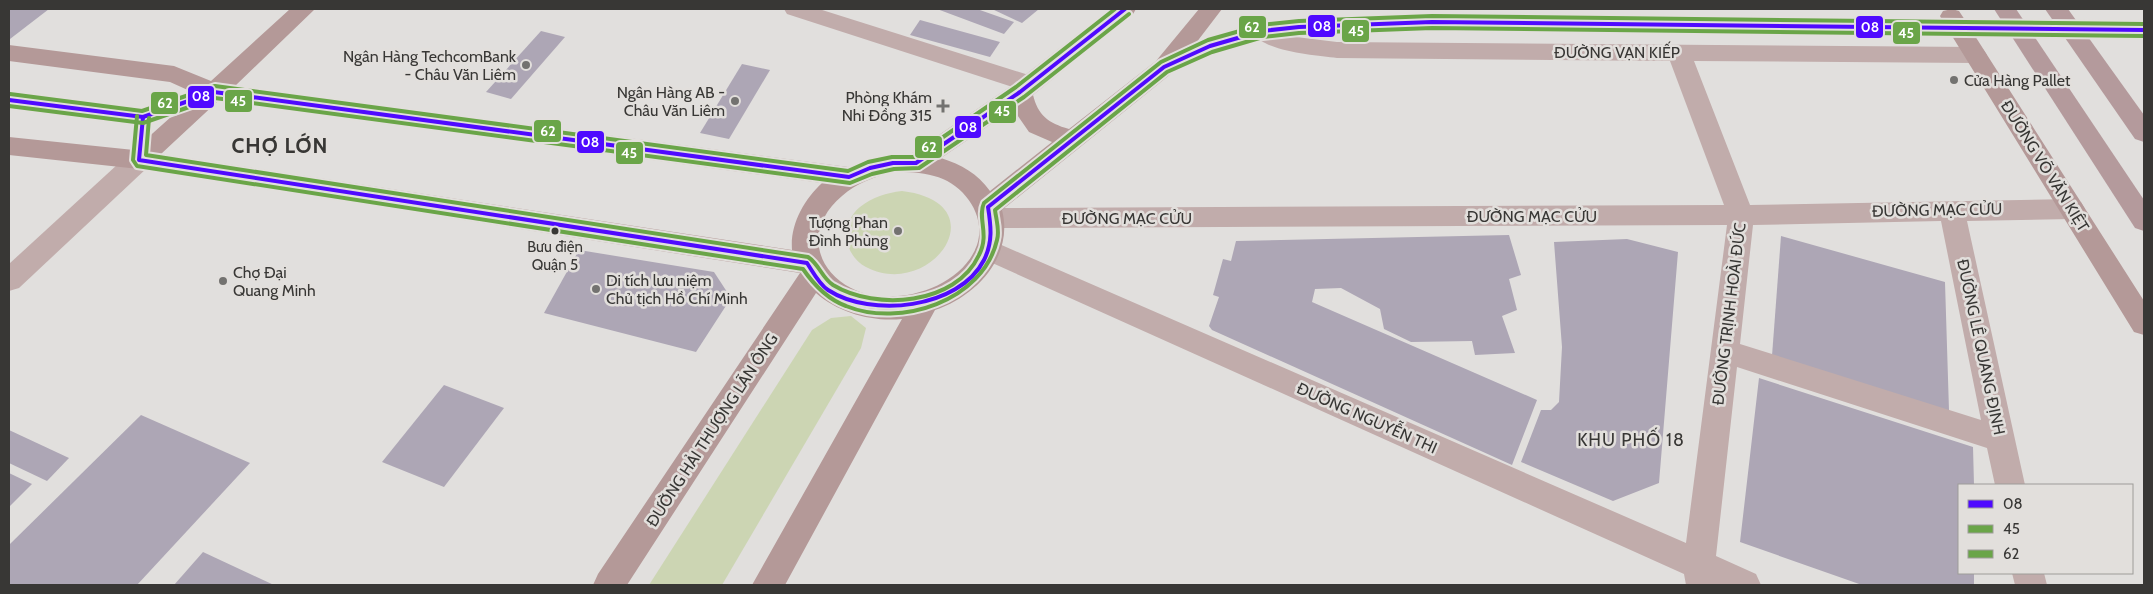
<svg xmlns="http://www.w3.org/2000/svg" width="2153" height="594" font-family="Cabin,sans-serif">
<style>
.green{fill:#ccd5b3}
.building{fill:#ada6b5}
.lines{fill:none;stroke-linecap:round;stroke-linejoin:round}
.minor{fill:#c1acab;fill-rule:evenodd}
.major{fill:#b49998;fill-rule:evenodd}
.highway{fill:#b49a9c;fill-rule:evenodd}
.bus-1-casing{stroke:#e2dfdc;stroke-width:8}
.bus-2-casing{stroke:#e2dfdc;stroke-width:8}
.bus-3-casing{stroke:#e2dfdc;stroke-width:8}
.bus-1{stroke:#4f0aff;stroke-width:4}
.bus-2{stroke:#6aa548;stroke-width:4}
.bus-3{stroke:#6aa548;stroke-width:4}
.poi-dot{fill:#737270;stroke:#e2dfdc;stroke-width:2}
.bus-dot{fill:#383735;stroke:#e2dfdc;stroke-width:2}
.labels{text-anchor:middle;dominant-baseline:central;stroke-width:5;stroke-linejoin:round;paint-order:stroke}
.bus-label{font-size:15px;fill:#383735;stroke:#e2dfdc}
.street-label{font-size:16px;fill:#383735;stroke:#e2dfdc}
.poi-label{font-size:16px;fill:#383735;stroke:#e2dfdc;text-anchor:end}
.neighbourhood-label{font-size:18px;letter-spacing:1px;fill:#383735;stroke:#e2dfdc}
.district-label{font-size:21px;font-weight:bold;letter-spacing:1px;fill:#383735;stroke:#e2dfdc}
.line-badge{stroke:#e2dfdc;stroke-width:2}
.badge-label{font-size:14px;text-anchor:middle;font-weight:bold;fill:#fff}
</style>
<rect width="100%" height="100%" fill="#e1dfdd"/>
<g class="green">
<path d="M 902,191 C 1000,203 931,301 866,267 C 843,255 840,223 860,207 C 873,197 886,193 902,191 Z"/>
<path d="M 851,316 L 866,328 L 861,348 L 722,585 L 649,585 L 812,330 L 831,318 Z"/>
</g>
<g class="building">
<path d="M 9,9 L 49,9 L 10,39 Z"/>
<path d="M 937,9 L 977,9 L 1014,22 L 1004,34 Z"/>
<path d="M 992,9 L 1039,9 L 1022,23 Z"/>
<path d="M 920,20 L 1000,42 L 990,57 L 910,35 Z"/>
<path d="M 541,31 L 565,37 L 511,99 L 486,92 Z"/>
<path d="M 742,64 L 770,70 L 729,139 L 700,133 Z"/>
<path d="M 1509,235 L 1521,275 L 1509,279 L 1517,310 L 1502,316 L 1515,353 L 1475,355 L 1472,341 L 1411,342 L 1384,329 L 1380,309 L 1341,288 L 1315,289 L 1312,302 L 1537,400 L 1512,465 L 1212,330 L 1209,326 L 1219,297 L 1213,295 L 1223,259 L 1231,261 L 1236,241 Z"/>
<path d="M 1781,236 L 1945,282 L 1949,411 L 1772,356 Z"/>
<path d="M 1627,239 L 1678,252 L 1659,483 L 1613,501 L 1521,462 L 1541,410 L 1551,410 L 1559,402 L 1562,347 L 1554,242 Z"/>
<path d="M 579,250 L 714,272 L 731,298 L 696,352 L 544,313 Z"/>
<path d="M 1759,378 L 1973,447 L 1974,485 L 1959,485 L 1959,573 L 1974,573 L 1974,585 L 1862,585 L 1740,542 Z"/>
<path d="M 444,385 L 504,408 L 444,487 L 382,462 Z"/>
<path d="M 141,415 L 250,463 L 137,585 L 9,585 L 9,545 Z"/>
<path d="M 9,430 L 69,458 L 47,481 L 9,463 Z"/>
<path d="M 9,473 L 32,484 L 9,507 Z"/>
<path d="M 203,552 L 274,585 L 174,585 Z"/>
</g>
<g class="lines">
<g class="minor">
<path d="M 784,9 L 819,9 L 1038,78 L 1042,84 L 1038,90 L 1030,92 L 1022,90 L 787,14 Z"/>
<path d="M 1262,23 L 1296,37 L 1337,42 L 1975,47 L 1983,49 L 1987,55 L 1983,61 L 1975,63 L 1694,61 L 1750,205 L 2072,199 L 2081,202 L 2085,209 L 2081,216 L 2072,219 L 1967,221 L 2025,485 L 1995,485 L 1987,448 L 1737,367 L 1716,556 L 1756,574 L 1761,585 L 1686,585 L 1684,574 L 979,257 L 975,250 L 979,243 L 988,240 L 997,243 L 1686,543 L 1727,225 L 991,228 L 982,225 L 978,218 L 982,211 L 991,208 L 1724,205 L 1670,61 L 1337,58 C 1314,55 1264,52 1250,31 L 1254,25 ZM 1941,221 L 1981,420 L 1740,344 L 1753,225 Z"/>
<path d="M 139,151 L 148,153 L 152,160 L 148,167 L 19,288 L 9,291 L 9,264 L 130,153 Z"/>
<path d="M 2012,573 L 2044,573 L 2047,585 L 2015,585 Z"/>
</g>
<path class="major" d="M 290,9 L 315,9 L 235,86 L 848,167 L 893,154 L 911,154 L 1011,86 L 1110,9 L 1136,9 L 1133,14 L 1033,95 C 1038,115 1048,123 1069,129 L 1156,61 L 1199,9 L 1222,9 L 1196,43 L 1234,29 L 1299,19 L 1432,14 L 1942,20 L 1940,16 L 1943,11 L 1952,9 L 1959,11 L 1965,20 L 2144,22 L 2144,38 L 1975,36 L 2144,301 L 2144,335 L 2134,332 L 1952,36 L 1432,30 L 1299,35 L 1238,44 L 1172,73 L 1002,210 C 1014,256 977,296 935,310 L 785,585 L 752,585 L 902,319 C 872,322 839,313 816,293 L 627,585 L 593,585 L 598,574 L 800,273 L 139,169 L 9,155 L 9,137 L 134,150 L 172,116 L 143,126 L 9,109 L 9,91 L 142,108 L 190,91 L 170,82 L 9,61 L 9,45 L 174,66 L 211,81 ZM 218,101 L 822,183 C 804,200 790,224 792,250 L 161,154 ZM 1013,109 L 1029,132 L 1052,142 L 990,191 C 977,173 962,165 941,158 ZM 893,172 C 907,172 921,172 934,176 C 963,183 987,215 977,245 C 961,290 890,309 851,288 C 811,267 808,224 842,196 C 856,183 875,177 893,172 Z"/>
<g class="highway">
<path d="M 1994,9 L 2016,9 L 2144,200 L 2144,231 L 2135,228 Z"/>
<path d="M 2045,9 L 2068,9 L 2144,115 L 2144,142 L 2135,139 Z"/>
</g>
<g class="bus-1-casing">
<g id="bus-1">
<path d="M 9,100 L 143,117 L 214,92 L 849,177 L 870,168 L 893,163 L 916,163 L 1020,92 L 1125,9"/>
<path d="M 143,117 L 139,160 L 807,263 C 813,272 819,284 828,290 C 871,318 959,309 984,260 C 993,242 991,226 988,207 L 1164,67 L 1210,46 L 1262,31 L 1299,27 L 1432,22 L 2144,30"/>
</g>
</g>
<g class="bus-2-casing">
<g id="bus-2">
<path d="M 9,106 L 143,123 L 215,98 L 850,183 L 872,174 L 894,169 L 919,168 L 1024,97 L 1129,14"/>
<path d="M 137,116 L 133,160 L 137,166 L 803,269 C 814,285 827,299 846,306 C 900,328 983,301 997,240 C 1000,231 996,219 995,210 L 1167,72 L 1212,52 L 1263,37 L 1299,33 L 1432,28 L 2144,36"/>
</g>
</g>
<g class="bus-3-casing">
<g id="bus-3">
<path d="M 10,94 L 142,111 L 215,86 L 848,171 L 868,162 L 892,157 L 914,157 L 1016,87 L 1115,9"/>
<path d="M 149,118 L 146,155 L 808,257 C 819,264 822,278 833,285 C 876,311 956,305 979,255 C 990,234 977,218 984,203 L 1161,62 L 1208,40 L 1261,25 L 1299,21 L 1432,16 L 2144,24"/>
</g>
</g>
<use href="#bus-1" class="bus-1"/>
<use href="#bus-2" class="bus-2"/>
<use href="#bus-3" class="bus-3"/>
</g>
<g class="poi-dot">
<circle cx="526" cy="65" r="5"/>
<circle cx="1954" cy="80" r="5"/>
<circle cx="735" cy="101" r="5"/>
<path d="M940.5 98.5h5v5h5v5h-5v5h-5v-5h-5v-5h5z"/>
<circle cx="898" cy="231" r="5"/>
<circle cx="223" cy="281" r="5"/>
<circle cx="596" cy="289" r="5"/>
</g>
<circle class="bus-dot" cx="555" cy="231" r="4.5"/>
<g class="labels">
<g class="bus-label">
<text x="555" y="247">Bưu điện<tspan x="555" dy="18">Quận 5</tspan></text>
</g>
<g class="street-label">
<text x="1617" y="52">ĐƯỜNG VẠN KIẾP</text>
<text transform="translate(2045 166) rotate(58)">ĐƯỜNG VÕ VĂN KIỆT</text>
<text transform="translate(1937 210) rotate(-1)">ĐƯỜNG MẠC CỬU</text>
<text x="1532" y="216">ĐƯỜNG MẠC CỬU</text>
<text x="1127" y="218">ĐƯỜNG MẠC CỬU</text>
<text transform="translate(1729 314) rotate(-83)">ĐƯỜNG TRỊNH HOÀI ĐỨC</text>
<text transform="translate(1981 347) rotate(78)">ĐƯỜNG LÊ QUANG ĐỊNH</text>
<text transform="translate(1367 418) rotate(24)">ĐƯỜNG NGUYỄN THI</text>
<text transform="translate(712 430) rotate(-57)">ĐƯỜNG HẢI THƯỢNG LÃN ÔNG</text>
</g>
<g class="poi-label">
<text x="516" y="56">Ngân Hàng TechcomBank<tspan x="516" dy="18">- Châu Văn Liêm</tspan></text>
<text x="1964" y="80" text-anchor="start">Cửa Hàng Pallet</text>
<text x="725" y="92">Ngân Hàng AB -<tspan x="725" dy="18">Châu Văn Liêm</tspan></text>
<text x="932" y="97">Phòng Khám<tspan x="932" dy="18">Nhi Đồng 315</tspan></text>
<text x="888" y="222">Tượng Phan<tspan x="888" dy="18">Đình Phùng</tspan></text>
<text x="233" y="272" text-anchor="start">Chợ Đại<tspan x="233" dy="18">Quang Minh</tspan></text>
<text x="606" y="280" text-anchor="start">Di tích lưu niệm<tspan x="606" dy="18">Chủ tịch Hồ Chí Minh</tspan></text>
</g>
<g class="neighbourhood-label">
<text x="1631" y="440">KHU PHỐ 18</text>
</g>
<g class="district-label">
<text x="280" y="145">CHỢ LỚN</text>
</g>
</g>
<g class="line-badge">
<rect x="1307" y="14" width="29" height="24" rx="5" fill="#4f0aff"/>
<rect x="1855" y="15" width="29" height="24" rx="5" fill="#4f0aff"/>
<rect x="1238" y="15" width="29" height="24" rx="5" fill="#6aa548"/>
<rect x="1341" y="19" width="29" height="24" rx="5" fill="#6aa548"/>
<rect x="1892" y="21" width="29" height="24" rx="5" fill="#6aa548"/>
<rect x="187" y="85" width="28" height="24" rx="5" fill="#4f0aff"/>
<rect x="224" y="89" width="29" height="24" rx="5" fill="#6aa548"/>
<rect x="150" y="91" width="29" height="24" rx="5" fill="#6aa548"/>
<rect x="988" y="100" width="29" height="24" rx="5" fill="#6aa548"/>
<rect x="954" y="115" width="28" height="24" rx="5" fill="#4f0aff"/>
<rect x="533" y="119" width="29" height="24" rx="5" fill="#6aa548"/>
<rect x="576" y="130" width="29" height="24" rx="5" fill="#4f0aff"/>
<rect x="914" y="135" width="29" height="24" rx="5" fill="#6aa548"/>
<rect x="615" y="141" width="29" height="24" rx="5" fill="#6aa548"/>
</g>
<g class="badge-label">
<text x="1322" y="31">08</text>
<text x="1870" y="32">08</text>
<text x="1252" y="32">62</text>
<text x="1356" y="36">45</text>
<text x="1906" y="38">45</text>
<text x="201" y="101">08</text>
<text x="238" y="106">45</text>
<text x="165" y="108">62</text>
<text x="1002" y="116">45</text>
<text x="968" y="132">08</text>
<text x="548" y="136">62</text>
<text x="590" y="147">08</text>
<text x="929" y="152">62</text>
<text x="629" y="158">45</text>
</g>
<rect width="2153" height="594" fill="none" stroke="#383735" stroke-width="20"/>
<rect x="1958" y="484" width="175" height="90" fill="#e2dfdc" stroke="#9e9c99"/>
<rect x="1968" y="500" width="25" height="8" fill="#4f0aff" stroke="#9e9c99"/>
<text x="2003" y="509" font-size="15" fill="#383735">08</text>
<rect x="1968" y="525" width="25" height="8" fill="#6aa548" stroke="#9e9c99"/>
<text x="2003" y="534" font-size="15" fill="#383735">45</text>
<rect x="1968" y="550" width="25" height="8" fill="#6aa548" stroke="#9e9c99"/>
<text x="2003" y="559" font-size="15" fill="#383735">62</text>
</svg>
